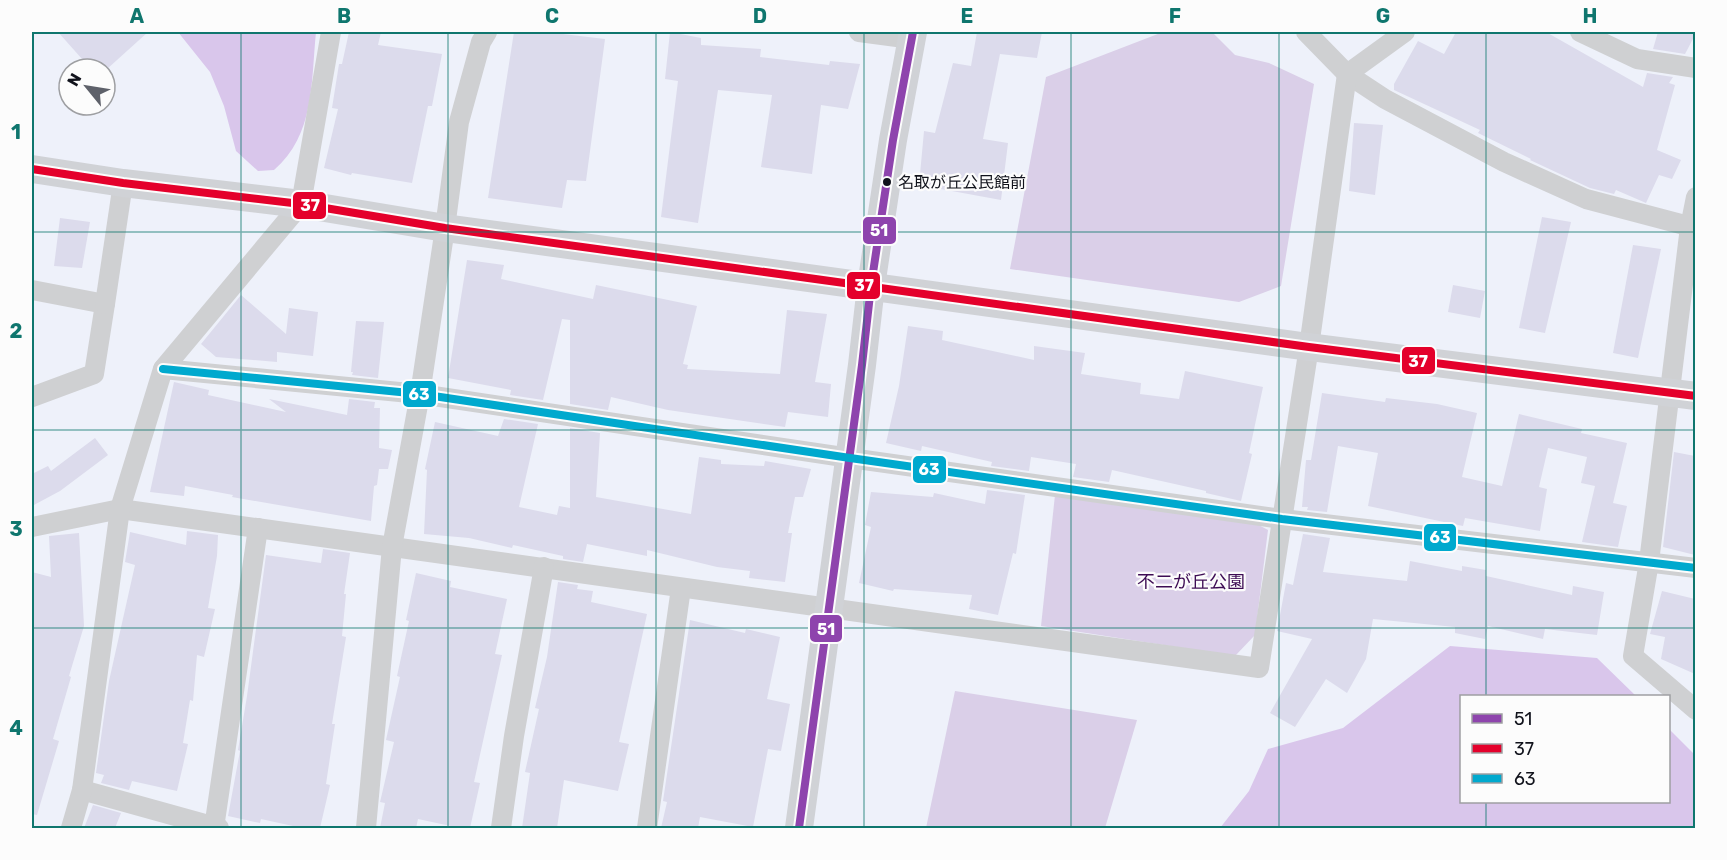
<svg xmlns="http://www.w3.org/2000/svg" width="1727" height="860" font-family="Rubik,'Noto Sans JP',sans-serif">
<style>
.green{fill:#dacfe8}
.forest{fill:#d9c6eb}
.building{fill:#dcdbec}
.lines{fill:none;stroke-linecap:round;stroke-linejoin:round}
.street{stroke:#cfd0d2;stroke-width:20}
.secondary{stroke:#d0d2d6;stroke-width:28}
.bus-1-casing{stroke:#fcfcfc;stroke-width:12}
.bus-2-casing{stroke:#fcfcfc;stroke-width:12}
.bus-3-casing{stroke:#fcfcfc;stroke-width:12}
.bus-1{stroke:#8e44ad;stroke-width:8}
.bus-2{stroke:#e4002b;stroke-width:8}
.bus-3{stroke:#00a9ce;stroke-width:8}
.grid{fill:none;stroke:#0f766e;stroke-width:1.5;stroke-opacity:0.55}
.bus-dot{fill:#11131c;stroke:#fcfcfc;stroke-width:2}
.labels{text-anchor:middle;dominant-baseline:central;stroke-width:4.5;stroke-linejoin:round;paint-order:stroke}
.bus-label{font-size:16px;fill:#11131c;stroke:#fcfcfc;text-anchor:start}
.park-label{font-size:18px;fill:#3d0c54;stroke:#fcfcfc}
.line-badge{stroke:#fcfcfc;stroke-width:2}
.badge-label{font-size:16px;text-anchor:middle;font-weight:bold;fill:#fff}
.neatline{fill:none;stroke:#0f766e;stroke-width:2}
.grid-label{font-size:20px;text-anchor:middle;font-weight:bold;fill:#0f766e}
</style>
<rect width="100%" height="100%" fill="#eef1fa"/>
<g class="green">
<path d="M 1163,32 L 1212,32 L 1235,55 L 1269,63 L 1314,84 L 1281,286 L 1239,302 L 1010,269 L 1046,77 Z"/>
<path d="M 1055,495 L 1255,523 L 1268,530 L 1255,635 L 1235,656 L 1041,626 Z"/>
<path d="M 955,691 L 1137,720 L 1105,828 L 926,828 Z"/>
</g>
<g class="forest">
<path d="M 178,32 L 316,32 C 311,81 315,135 274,170 L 258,171 L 236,151 L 224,106 L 210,72 Z"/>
<path d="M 1450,646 L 1597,658 L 1636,696 L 1462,696 L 1462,802 L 1668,802 L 1669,729 L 1695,755 L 1695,828 L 1220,828 L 1249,791 L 1268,749 L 1343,728 Z"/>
</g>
<g class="building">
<path d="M 58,32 L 148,32 L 107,69 L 91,69 Z"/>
<path d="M 349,32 L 381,32 L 378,45 L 442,54 L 432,106 L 428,106 L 412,183 L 352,173 L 351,175 L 324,168 L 338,109 L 332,108 L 339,64 L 342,64 Z"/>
<path d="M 514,32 L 546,32 L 605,39 L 586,181 L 567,180 L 562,208 L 488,198 Z"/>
<path d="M 670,32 L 701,38 L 701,45 L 761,49 L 760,57 L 829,65 L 830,61 L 860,64 L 848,109 L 821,105 L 812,174 L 761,167 L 772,95 L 718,90 L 698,223 L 661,217 L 678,81 L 665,79 Z"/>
<path d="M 977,32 L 1042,32 L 1037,58 L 1000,54 L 983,139 L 1008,143 L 1001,200 L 919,185 L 924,131 L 935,133 L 953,63 L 971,66 Z"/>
<path d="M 1456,32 L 1546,32 L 1643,87 L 1647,73 L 1673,77 L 1669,83 L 1675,85 L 1657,150 L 1681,160 L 1672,179 L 1659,175 L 1646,203 L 1616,190 L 1614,194 L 1590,188 L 1530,160 L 1531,159 L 1478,133 L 1480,130 L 1394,90 L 1394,84 L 1418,41 L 1444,54 Z"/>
<path d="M 1658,32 L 1695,32 L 1695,35 L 1685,54 L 1653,49 Z"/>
<path d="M 1354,123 L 1383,125 L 1375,195 L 1349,191 Z"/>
<path d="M 1542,217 L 1571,222 L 1545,333 L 1519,328 Z"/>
<path d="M 60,218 L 90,222 L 82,268 L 54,266 Z"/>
<path d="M 1633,245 L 1661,249 L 1638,358 L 1613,353 Z"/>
<path d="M 467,260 L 504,265 L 501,279 L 593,299 L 596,285 L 697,306 L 683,364 L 688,365 L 687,369 L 780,374 L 787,310 L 827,314 L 815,382 L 831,384 L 828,417 L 788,412 L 785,427 L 668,410 L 611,397 L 608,410 L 570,404 L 570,320 L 562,319 L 543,400 L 510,395 L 511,390 L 448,378 Z"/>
<path d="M 1453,285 L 1485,291 L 1480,318 L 1448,312 Z"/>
<path d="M 241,295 L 286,334 L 289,308 L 318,312 L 313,356 L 277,352 L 277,362 L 216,357 L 201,344 Z"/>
<path d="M 356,321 L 384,322 L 378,378 L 352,375 L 353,372 L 351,372 Z"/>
<path d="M 908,326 L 943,331 L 942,340 L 1034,360 L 1034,346 L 1085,353 L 1081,374 L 1141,383 L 1140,394 L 1179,399 L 1185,371 L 1263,387 L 1249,453 L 1252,454 L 1241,501 L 1206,493 L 1206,491 L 1112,470 L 1109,482 L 1073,477 L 1076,464 L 1031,457 L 1029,471 L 991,466 L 992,462 L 922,446 L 921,451 L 886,443 L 899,386 Z"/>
<path d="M 174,382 L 209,390 L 208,395 L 286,412 L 269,399 L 347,415 L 349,399 L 375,402 L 374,408 L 380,408 L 379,448 L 392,450 L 388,469 L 379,469 L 377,485 L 374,486 L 371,521 L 232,497 L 233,495 L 185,486 L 184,496 L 150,492 Z"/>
<path d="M 1322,393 L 1385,402 L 1386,398 L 1437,404 L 1477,413 L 1462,477 L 1502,486 L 1519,414 L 1582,429 L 1581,433 L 1627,443 L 1613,503 L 1627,506 L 1618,547 L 1582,542 L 1595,486 L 1581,483 L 1587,457 L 1548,448 L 1539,487 L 1547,489 L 1540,531 L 1465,518 L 1463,526 L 1368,506 L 1378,453 L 1338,446 L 1327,512 L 1307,510 L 1308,507 L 1302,507 L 1306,460 L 1311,460 Z"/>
<path d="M 504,419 L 538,424 L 519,507 L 557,515 L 559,506 L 570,508 L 570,428 L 600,433 L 596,497 L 691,514 L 699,457 L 721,460 L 721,464 L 764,466 L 765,461 L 811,469 L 803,497 L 795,497 L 788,533 L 792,533 L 785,582 L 749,578 L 750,571 L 717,567 L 647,550 L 647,556 L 587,544 L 583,562 L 563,559 L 563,556 L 513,545 L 512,548 L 469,538 L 424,534 L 427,470 L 425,469 L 435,422 L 498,436 Z"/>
<path d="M 95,438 L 108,455 L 60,491 L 32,506 L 32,474 L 48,466 L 51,471 Z"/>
<path d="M 1674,452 L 1695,456 L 1693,504 L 1695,505 L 1695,555 L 1663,547 Z"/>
<path d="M 987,490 L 1025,495 L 1016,554 L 1013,553 L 998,615 L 969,609 L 972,595 L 894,589 L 893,591 L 859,583 L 871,527 L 865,525 L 871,492 L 933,497 L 934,493 L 985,504 Z"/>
<path d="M 187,531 L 218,535 L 217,556 L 208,608 L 215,609 L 204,657 L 197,655 L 193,701 L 190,700 L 183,743 L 188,744 L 177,791 L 132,781 L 129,790 L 101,783 L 104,775 L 96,773 L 109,681 L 135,565 L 125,562 L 130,532 L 186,545 Z"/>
<path d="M 79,533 L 84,626 L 69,676 L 71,677 L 53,739 L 59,741 L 37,815 L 32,814 L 32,572 L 51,577 L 49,536 Z"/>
<path d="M 1303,534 L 1330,538 L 1323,572 L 1407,581 L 1410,561 L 1462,571 L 1462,566 L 1486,570 L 1486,576 L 1572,595 L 1573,586 L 1604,592 L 1597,635 L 1545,629 L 1543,639 L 1488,626 L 1485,639 L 1455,633 L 1455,627 L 1373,619 L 1366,659 L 1347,693 L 1326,679 L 1295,727 L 1270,713 L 1312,639 L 1277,631 L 1286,583 L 1293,585 Z"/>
<path d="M 323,549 L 350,553 L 344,594 L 346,594 L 342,636 L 346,637 L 332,724 L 335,724 L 326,784 L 330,785 L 320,828 L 302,828 L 261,819 L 260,823 L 228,816 L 240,751 L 238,750 L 247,696 L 266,555 L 321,563 Z"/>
<path d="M 416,573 L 451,581 L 450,587 L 507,599 L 495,654 L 502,655 L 474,782 L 480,783 L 470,828 L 460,828 L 418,819 L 416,828 L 380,828 L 385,803 L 380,802 L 381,798 L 394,742 L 386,740 L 400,677 L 397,676 L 409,621 L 406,620 Z"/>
<path d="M 558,582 L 578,585 L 577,589 L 593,591 L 591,602 L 647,614 L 619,742 L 629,744 L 618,791 L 564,780 L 557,828 L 522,828 L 530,773 L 525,772 L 539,709 L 535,708 L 547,657 Z"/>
<path d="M 1662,591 L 1695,599 L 1695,674 L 1661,659 L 1665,637 L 1650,634 Z"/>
<path d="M 690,620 L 745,633 L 746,629 L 780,637 L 767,699 L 790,704 L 781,751 L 768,749 L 753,827 L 700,817 L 698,828 L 661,828 L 667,802 L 663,801 Z"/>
<path d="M 93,805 L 121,813 L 115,828 L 84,828 Z"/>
</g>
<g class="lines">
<g class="street">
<path d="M 859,32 L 912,39"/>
<path d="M 1306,32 L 1347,74 L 1385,99 L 1504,162 L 1586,199 L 1696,228"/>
<path d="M 1580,32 L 1637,59 L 1696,68"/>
<path d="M 1696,197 L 1690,227 L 1649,562 L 1633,656 L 1696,710"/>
<path d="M 32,290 L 105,304 L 94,374 L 32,397"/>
<path d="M 105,304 L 123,183"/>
<path d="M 163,369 L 420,394 L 850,458 L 1282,519 L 1696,568"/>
<path d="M 32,527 L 120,509 L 1259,668 L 1309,347 L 1347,74 L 1405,32"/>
<path d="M 82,790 L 219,828"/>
<path d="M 71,828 L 82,790 L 120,509 L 163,369 L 301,204 L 331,32"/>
<path d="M 214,828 L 258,528"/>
<path d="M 366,828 L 392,547 L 420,394 L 445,228 L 459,122 L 481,42 L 487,32"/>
<path d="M 501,828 L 514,736 L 544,567"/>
<path d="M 647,828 L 681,588"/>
</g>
<g class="secondary">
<path d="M 32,169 L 123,183 L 301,204 L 445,228 L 1309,347 L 1696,396"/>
<path d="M 799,828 L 862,365 L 871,286 L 893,140 L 913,32"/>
</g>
<g class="bus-1-casing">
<path id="bus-1" d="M 799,828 L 862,365 L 871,286 L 893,140 L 913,32"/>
</g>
<g class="bus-2-casing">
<path id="bus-2" d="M 32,169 L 123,183 L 301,204 L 445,228 L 1309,347 L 1696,396"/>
</g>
<g class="bus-3-casing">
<path id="bus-3" d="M 163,369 L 420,394 L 850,458 L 1282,519 L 1696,568"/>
</g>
<use href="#bus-1" class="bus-1"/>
<use href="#bus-2" class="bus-2"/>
<use href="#bus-3" class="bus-3"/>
</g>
<path class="grid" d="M 241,32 L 241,828M 448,32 L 448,828M 656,32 L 656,828M 864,32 L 864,828M 1071,32 L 1071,828M 1279,32 L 1279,828M 1486,32 L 1486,696M 32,232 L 1696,232M 32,430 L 1696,430M 32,628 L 1696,628M 1486,802 L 1486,828"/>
<circle class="bus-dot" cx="887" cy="182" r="5"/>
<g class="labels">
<g class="bus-label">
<text x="898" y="182">名取が丘公民館前</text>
</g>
<g class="park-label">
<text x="1191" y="582">不二が丘公園</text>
</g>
</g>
<g class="line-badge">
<rect x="292" y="191" width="35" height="29" rx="6" fill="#e4002b"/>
<rect x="862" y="216" width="35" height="29" rx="6" fill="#8e44ad"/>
<rect x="846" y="271" width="35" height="29" rx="6" fill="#e4002b"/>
<rect x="1401" y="346" width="35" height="29" rx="6" fill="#e4002b"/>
<rect x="402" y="380" width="35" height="28" rx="6" fill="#00a9ce"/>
<rect x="912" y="455" width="35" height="29" rx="6" fill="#00a9ce"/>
<rect x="1423" y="523" width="34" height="29" rx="6" fill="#00a9ce"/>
<rect x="809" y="614" width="34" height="29" rx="6" fill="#8e44ad"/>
</g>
<g class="badge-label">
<text x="310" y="211">37</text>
<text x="879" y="236">51</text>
<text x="864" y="291">37</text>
<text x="1418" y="367">37</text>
<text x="419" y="400">63</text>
<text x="929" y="475">63</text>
<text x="1440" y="543">63</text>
<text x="826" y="635">51</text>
</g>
<rect width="1727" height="860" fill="none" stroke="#fcfcfc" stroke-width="66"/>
<rect x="1460" y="695" width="210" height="108" fill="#fcfcfc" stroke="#9e9fa2" stroke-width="1.5"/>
<rect x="1472" y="714" width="30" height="9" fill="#8e44ad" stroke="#9e9fa2" stroke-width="1.5"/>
<text x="1514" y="725" font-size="18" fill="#11131c">51</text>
<rect x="1472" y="744" width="30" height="9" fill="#e4002b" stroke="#9e9fa2" stroke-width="1.5"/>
<text x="1514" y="755" font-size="18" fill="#11131c">37</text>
<rect x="1472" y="774" width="30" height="9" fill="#00a9ce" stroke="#9e9fa2" stroke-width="1.5"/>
<text x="1514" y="785" font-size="18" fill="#11131c">63</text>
<g transform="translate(87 87) rotate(300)"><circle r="28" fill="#fcfcfc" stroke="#9e9fa2" stroke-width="1.5"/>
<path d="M0-4.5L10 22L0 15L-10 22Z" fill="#5e616a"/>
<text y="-9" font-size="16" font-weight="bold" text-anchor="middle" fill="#11131c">N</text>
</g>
<rect x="33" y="33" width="1661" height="794" class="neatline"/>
<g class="grid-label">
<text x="137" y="23">A</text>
<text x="344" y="23">B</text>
<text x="552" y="23">C</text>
<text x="760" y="23">D</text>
<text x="967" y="23">E</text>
<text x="1175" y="23">F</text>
<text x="1383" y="23">G</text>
<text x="1590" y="23">H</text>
<text x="16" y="139">1</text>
<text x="16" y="338">2</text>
<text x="16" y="536">3</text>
<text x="16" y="735">4</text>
</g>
</svg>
